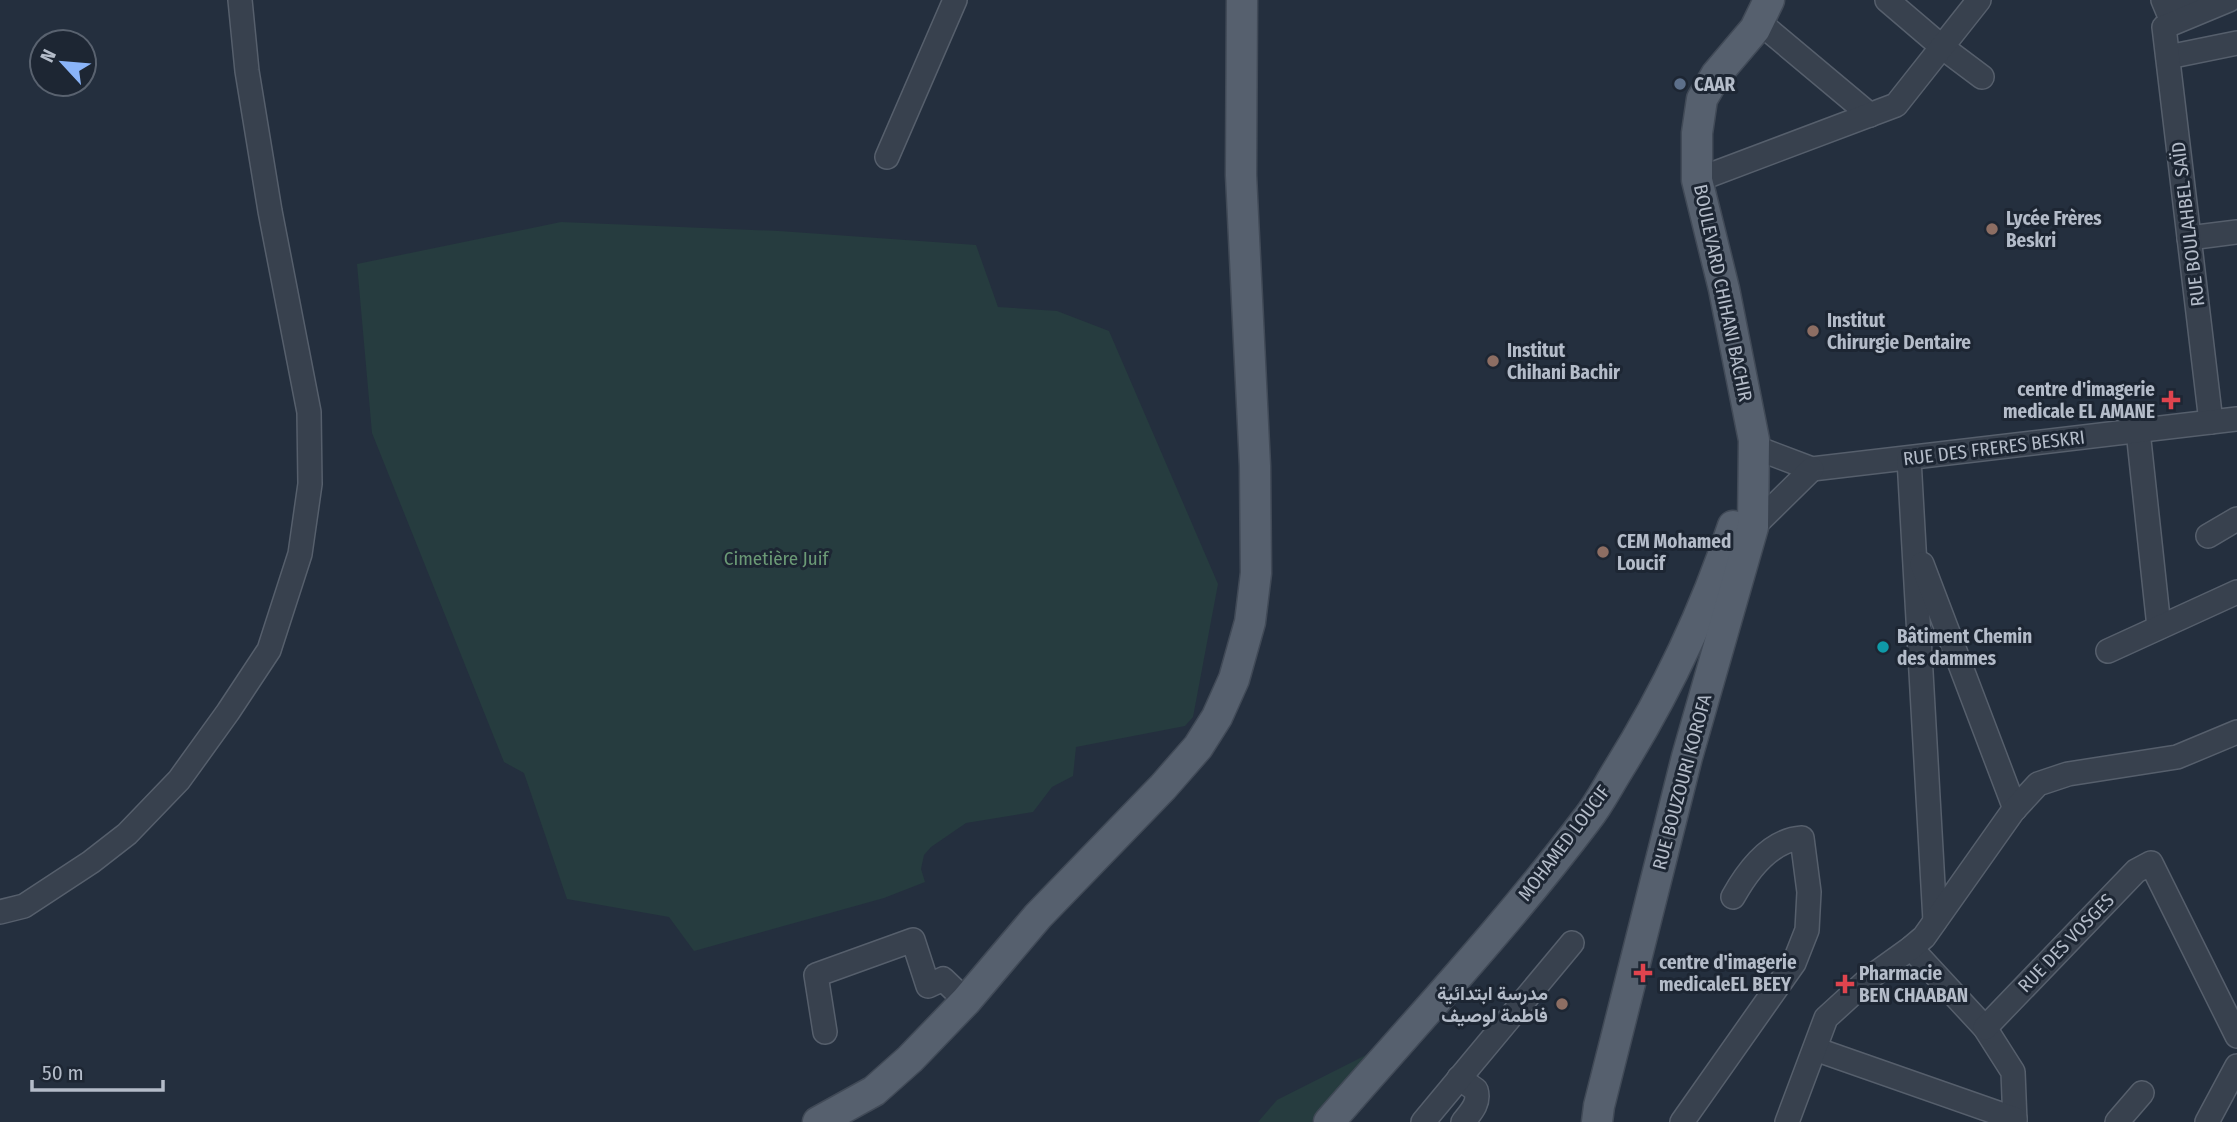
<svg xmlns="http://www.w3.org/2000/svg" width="2237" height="1122" font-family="'Fira Sans Condensed',Vazirmatn,sans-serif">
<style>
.green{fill:#263c3f}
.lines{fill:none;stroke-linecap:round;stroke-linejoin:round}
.minor-casing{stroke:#565f6c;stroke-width:26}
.major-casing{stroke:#414a57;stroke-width:33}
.minor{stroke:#38414e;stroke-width:23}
.major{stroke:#56606e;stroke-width:30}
.service-dot{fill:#5c6f8a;stroke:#1d2633;stroke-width:2.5}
.education-dot{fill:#8d6e63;stroke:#1d2633;stroke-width:2.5}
.health-dot{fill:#e0444e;stroke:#1d2633;stroke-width:2.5}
.culture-dot{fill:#0f9aa8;stroke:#1d2633;stroke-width:2.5}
.labels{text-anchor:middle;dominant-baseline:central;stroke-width:6;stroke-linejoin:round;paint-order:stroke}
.poi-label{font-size:19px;font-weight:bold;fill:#b4bcc9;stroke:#1d2633;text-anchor:start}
.street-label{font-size:19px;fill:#b4bcc9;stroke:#1d2633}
.park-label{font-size:19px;fill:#6b9a76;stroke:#1d2633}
</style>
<rect width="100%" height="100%" fill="#242f3e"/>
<g class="green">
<path d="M 561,222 L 779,231 L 976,245 L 998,307 L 1057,311 L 1109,331 L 1218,584 L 1193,717 L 1185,726 L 1076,747 L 1073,776 L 1052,787 L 1033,812 L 966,823 L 931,847 L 924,855 L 921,869 L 925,882 L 884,898 L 694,951 L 669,917 L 567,899 L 524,773 L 504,762 L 372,433 L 357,264 Z"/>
<path d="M 1376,1050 L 1312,1122 L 1258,1122 L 1277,1100 Z"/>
</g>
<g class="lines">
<g class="minor-casing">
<g id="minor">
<path d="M 1887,0 L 1942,47 L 1982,77"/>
<path d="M 2163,0 L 2168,12 L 2192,2"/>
<path d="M 1759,22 L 1870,115"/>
<path d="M 2168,57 L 2237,43"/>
<path d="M 887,157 L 955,0"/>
<path d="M 1697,180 L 1896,105 L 1979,0"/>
<path d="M 2189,238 L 2237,232"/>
<path d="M 2211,422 L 2164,27 L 2229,0"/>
<path d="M 2138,431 L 2159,627"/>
<path d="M 1754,447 L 1812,469 L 2237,419"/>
<path d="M 1909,459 L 1935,921"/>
<path d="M 1753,527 L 1812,469"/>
<path d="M 2208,536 L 2237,519"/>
<path d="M 1922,564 L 2015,809"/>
<path d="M 2108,651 L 2237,592"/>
<path d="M 0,912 L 24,906 L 91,862 L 127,834 L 179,780 L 228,712 L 269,650 L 300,554 L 310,484 L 309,412 L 270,211 L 247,71 L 240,0"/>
<path d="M 1911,948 L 1985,1028 L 2013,1072 L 2015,1122"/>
<path d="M 1985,1028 L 2136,871 L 2151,863 L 2237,1036"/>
<path d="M 825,1032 L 816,975 L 913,940 L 928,986 L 943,979 L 966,1001"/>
<path d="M 1815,1049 L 2015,1119"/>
<path d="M 1459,1078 L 1476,1090 C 1480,1103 1471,1112 1463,1122"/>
<path d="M 1423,1122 L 1572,943"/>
<path d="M 1682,1122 L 1794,963 L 1807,930 L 1809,892 L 1802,838 C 1770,840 1748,870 1733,897"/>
<path d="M 1787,1122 L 1826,1018 L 1872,976 L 1911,948 L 1924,937 L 2013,811 L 2038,784 L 2068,774 L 2177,757 L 2237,732"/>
<path d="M 2117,1122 L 2142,1093"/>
<path d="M 2207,1122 L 2237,1066"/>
</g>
</g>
<g class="major-casing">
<g id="major">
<path d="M 818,1122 L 874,1091 L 910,1059 L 966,1001 L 1038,916 L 1163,787 L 1198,747 L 1217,717 L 1234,679 L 1250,622 L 1256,573 L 1255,466 L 1241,175 L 1242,0"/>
<path d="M 1329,1122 C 1416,1022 1507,925 1587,819 C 1599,804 1608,786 1618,770 C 1666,693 1705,611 1733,526"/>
<path d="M 1597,1122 L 1599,1106 L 1687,757 L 1753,527 L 1754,440 L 1724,289 L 1697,180 L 1697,133 L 1702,99 L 1716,75 L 1755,29 L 1769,0"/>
</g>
</g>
<use href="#minor" class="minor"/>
<use href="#major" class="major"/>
</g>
<circle class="service-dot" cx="1680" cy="84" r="7"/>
<g class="education-dot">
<circle cx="1992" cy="229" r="7"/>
<circle cx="1813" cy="331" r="7"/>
<circle cx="1493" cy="361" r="7"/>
<circle cx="1603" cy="552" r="7"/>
<circle cx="1562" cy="1004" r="7"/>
</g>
<g class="health-dot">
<path d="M2167.5 389.5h7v7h7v7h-7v7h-7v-7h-7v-7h7z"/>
<path d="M1639.5 962.5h7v7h7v7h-7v7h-7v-7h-7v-7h7z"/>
<path d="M1841.5 973.5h7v7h7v7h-7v7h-7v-7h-7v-7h7z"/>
</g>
<circle class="culture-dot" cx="1883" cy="647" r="7"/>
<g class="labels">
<g class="poi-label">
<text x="1694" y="84">CAAR</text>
<text x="2006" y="218">Lycée Frères<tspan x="2006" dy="22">Beskri</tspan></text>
<text x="1827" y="320">Institut<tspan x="1827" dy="22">Chirurgie Dentaire</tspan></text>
<text x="1507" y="350">Institut<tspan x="1507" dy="22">Chihani Bachir</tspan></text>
<text x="2155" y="389" text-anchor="end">centre d'imagerie<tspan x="2155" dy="22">medicale EL AMANE</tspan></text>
<text x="1617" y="541">CEM Mohamed<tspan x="1617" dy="22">Loucif</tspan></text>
<text x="1897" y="636">Bâtiment Chemin<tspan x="1897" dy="22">des dammes</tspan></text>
<text x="1659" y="962">centre d'imagerie<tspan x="1659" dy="22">medicaleEL BEEY</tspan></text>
<text x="1859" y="973">Pharmacie<tspan x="1859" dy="22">BEN CHAABAN</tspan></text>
<text x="1548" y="993" text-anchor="end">مدرسة ابتدائية<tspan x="1548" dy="22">فاطمة لوصيف</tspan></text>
</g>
<g class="street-label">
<text transform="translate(2188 224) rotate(-97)">RUE BOULAHBEL SAÏD</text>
<text transform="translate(1723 293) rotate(78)">BOULEVARD CHIHANI BACHIR</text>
<text transform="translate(1994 448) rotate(-7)">RUE DES FRERES BESKRI</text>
<text transform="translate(1682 782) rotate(-75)">RUE BOUZOURI KOROFA</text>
<text transform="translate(1564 843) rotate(-53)">MOHAMED LOUCIF</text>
<text transform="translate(2066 943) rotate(-46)">RUE DES VOSGES</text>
</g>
<g class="park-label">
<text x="776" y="558">Cimetière Juif</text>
</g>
</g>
<g transform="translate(63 63) rotate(296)"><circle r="33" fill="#1d2633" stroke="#59626f" stroke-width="2"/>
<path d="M0-5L12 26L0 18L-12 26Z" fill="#8ab4f8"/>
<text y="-10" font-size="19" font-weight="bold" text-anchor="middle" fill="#b4bcc9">N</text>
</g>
<path d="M32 1080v10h131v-10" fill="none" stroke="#b4bcc9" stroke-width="3.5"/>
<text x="42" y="1080" font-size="21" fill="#b4bcc9" stroke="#1d2633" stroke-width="5" paint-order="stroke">50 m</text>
</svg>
